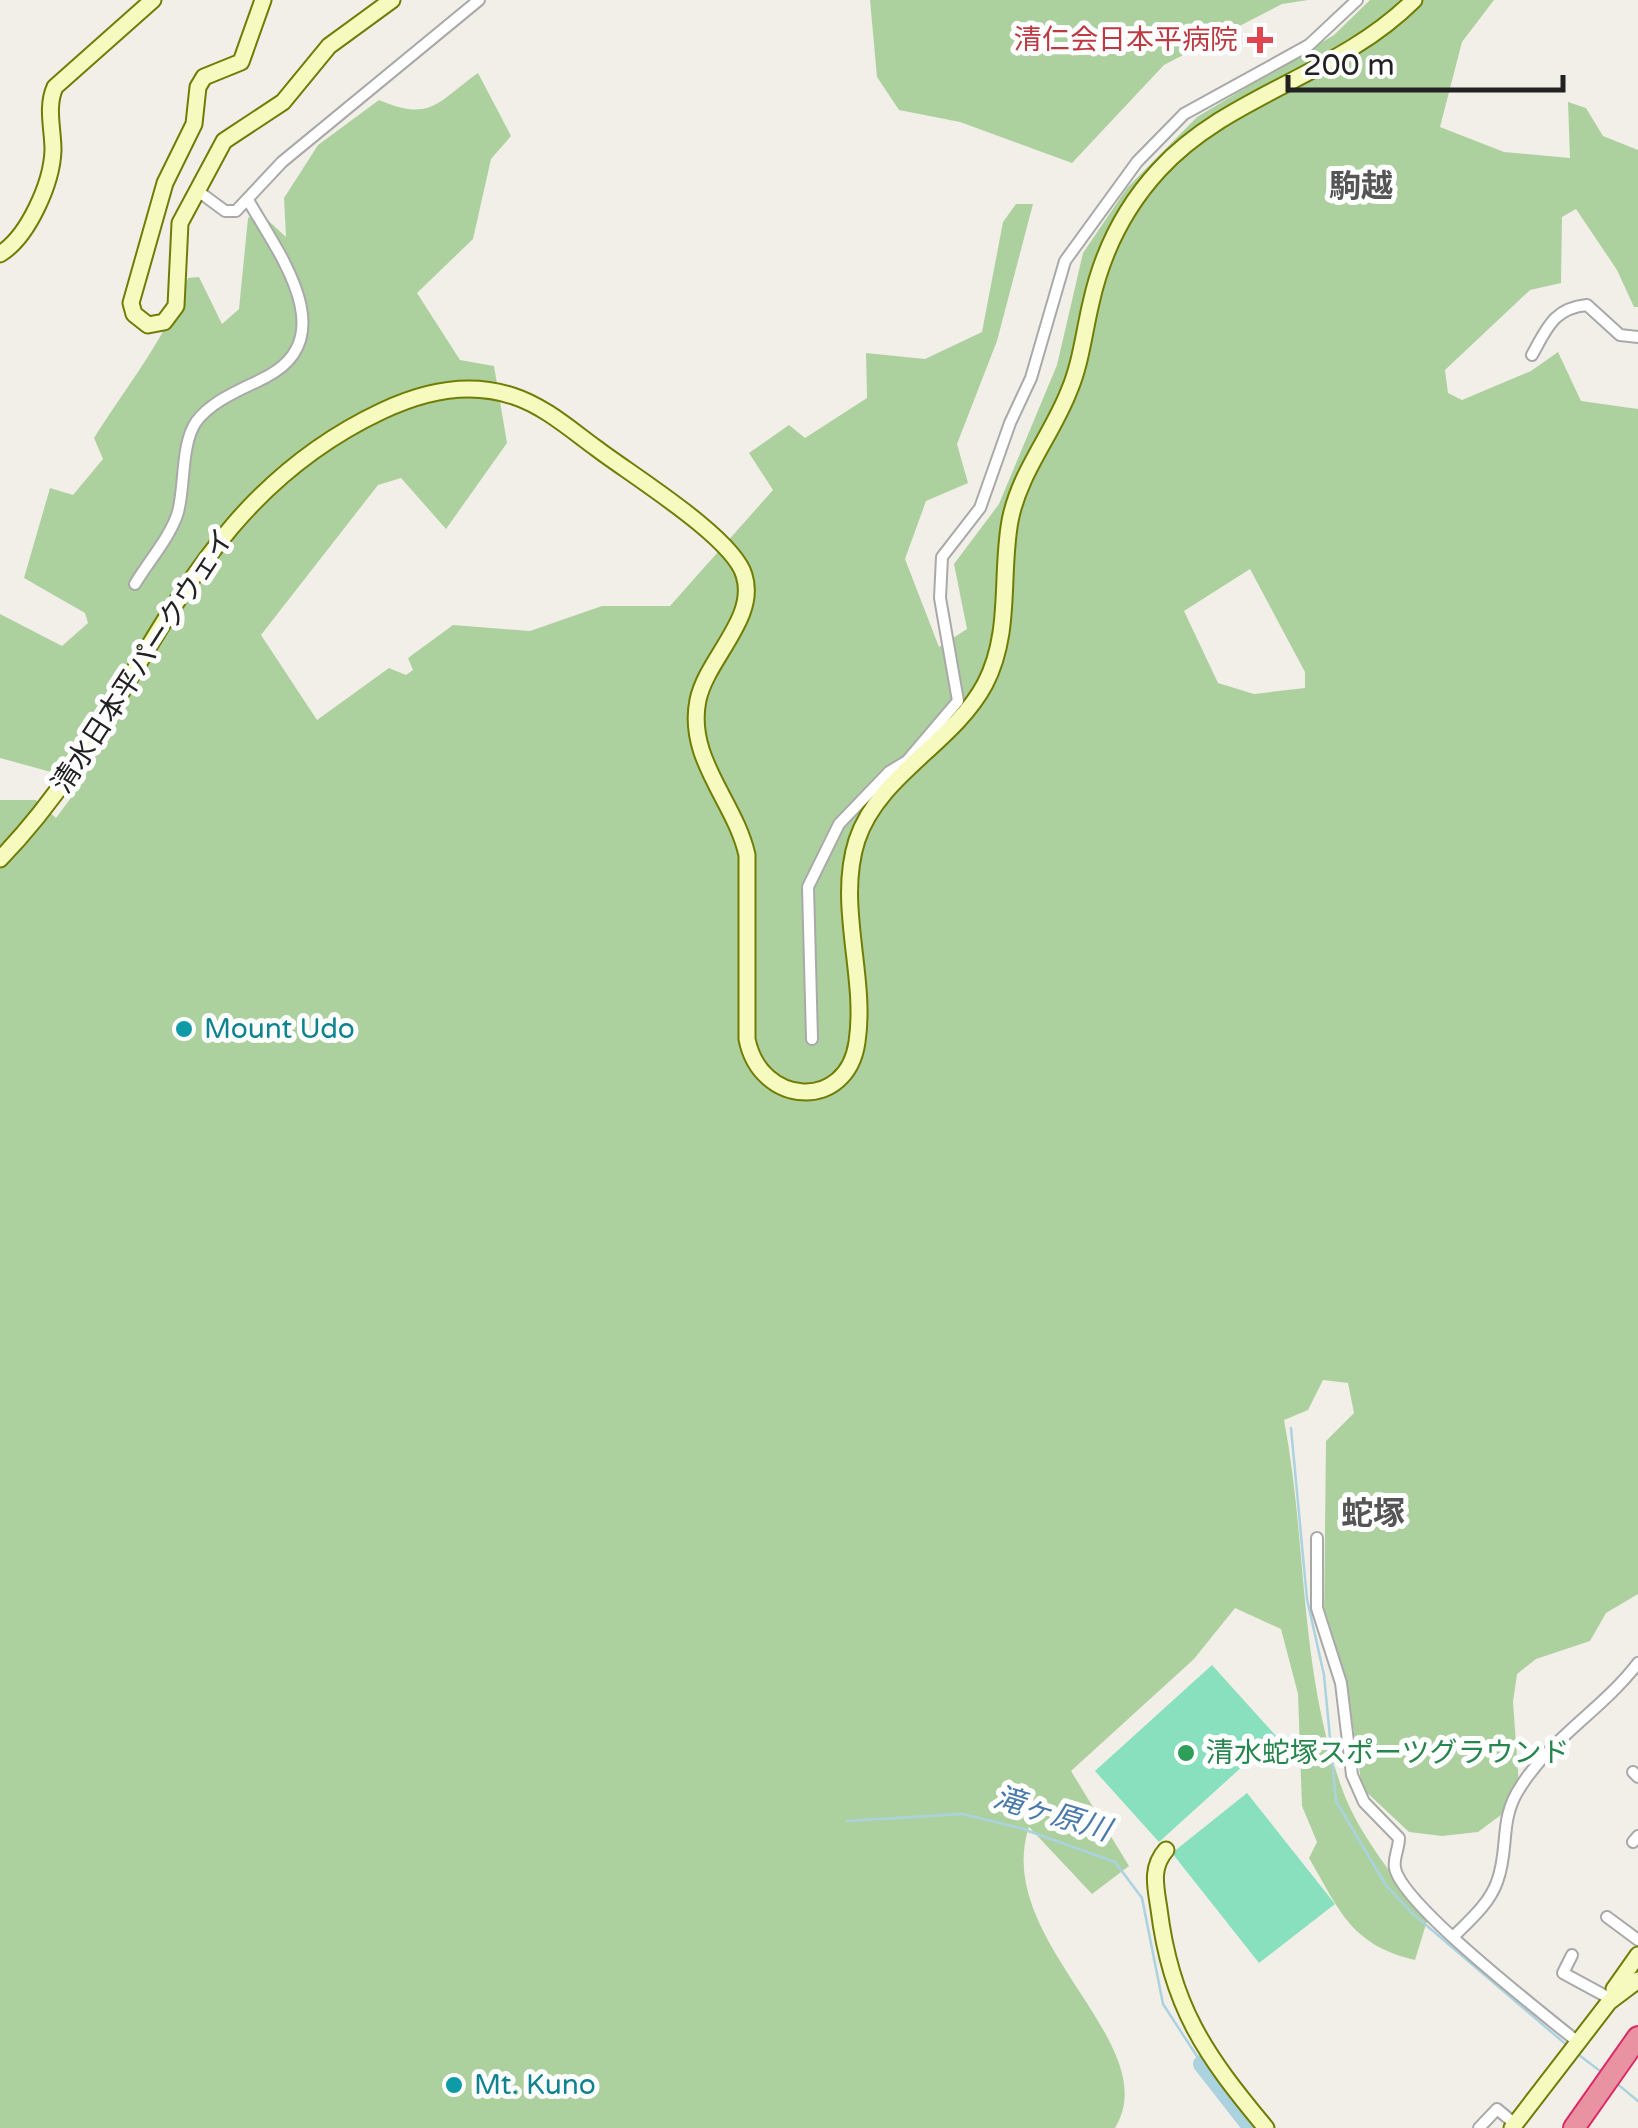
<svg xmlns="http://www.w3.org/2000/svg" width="1638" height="2128" font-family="'Varela Round','Noto Sans JP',sans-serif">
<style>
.forest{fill:#add19e;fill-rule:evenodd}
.pitch{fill:#88e0be}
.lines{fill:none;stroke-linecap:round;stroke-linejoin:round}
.stream{stroke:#aad3df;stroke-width:2.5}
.river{stroke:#aad3df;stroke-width:18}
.street-casing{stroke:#a9a9a9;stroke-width:14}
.secondary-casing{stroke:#707d05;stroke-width:19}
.highway-casing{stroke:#dc2a67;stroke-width:24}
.street{stroke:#fff;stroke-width:10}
.secondary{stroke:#f7fabf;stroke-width:15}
.highway{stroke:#e892a2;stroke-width:20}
.health-dot{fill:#e0444e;stroke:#fff;stroke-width:4}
.culture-dot{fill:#0f9aa8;stroke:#fff;stroke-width:4}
.leisure-dot{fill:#2e9e5b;stroke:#fff;stroke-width:4}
.labels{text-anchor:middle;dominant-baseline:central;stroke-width:10;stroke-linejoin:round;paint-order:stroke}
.health-label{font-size:28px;fill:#be3a42;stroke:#fff;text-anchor:end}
.street-label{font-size:28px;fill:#222;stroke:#fff}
.culture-label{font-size:28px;fill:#0d838f;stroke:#fff;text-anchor:start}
.leisure-label{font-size:28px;fill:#27864d;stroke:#fff;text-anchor:start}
.water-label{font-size:30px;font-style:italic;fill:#4a7aab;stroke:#fff}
.quarter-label{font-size:32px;font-weight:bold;fill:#555;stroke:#fff}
</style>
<rect width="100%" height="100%" fill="#f2efe9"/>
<g class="forest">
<path d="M 870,0 L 1308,0 L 1282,4 L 1164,65 L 1072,163 L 960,122 L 899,110 L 877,77 Z"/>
<path d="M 1370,0 L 1494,0 L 1462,42 L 1440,127 L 1504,152 L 1570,158 L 1568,102 L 1586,108 L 1603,136 L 1638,150 L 1638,307 L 1634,307 L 1617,270 L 1576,209 L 1562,217 L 1561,283 L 1530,290 L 1445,370 L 1448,393 L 1462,400 L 1531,371 L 1558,352 L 1581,401 L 1638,409 L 1638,1594 L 1606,1613 L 1590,1641 L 1536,1659 L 1517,1674 L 1513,1702 L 1519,1785 L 1505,1812 L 1478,1832 L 1442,1836 L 1409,1832 L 1362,1788 L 1347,1686 L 1324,1620 L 1326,1441 L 1354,1413 L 1348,1383 L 1323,1380 L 1308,1410 L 1284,1420 C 1308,1545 1298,1671 1344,1794 C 1362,1840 1399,1882 1427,1921 L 1415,1960 C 1351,1945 1340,1911 1309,1858 L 1317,1842 L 1302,1806 L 1298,1694 L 1281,1629 L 1235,1608 L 1194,1659 L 1071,1771 L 1129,1866 L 1092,1894 L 1029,1827 C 991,1940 1167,2043 1115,2128 L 0,2128 L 0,800 L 36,800 L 56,818 L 76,791 L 51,772 L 0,758 L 0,614 L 62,646 L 88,623 L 85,613 L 24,578 L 50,488 L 73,495 L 103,459 L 94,438 C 127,386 168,335 188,278 L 199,277 L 222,324 L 239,309 L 248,218 L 259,212 L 286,237 L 284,198 L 318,145 L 379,100 C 431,122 436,103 478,73 L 511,136 L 491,159 L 473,239 L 417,293 L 460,360 L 494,366 L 507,443 L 446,529 L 401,478 L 378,485 L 261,635 L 317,720 L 389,668 L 406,675 L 413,670 L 408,658 L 453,625 L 530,631 L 602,606 L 670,606 L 773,490 L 749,453 L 789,425 L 805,438 L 867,398 L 866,353 L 925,359 L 982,332 L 1003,222 L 1016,204 L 1033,204 L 997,341 L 957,444 L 968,483 L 926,501 L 905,559 L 939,647 L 967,629 L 954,564 L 999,504 L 1057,365 L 1083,253 L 1127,188 L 1197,117 L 1334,35 ZM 1250,569 L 1305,672 L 1305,688 L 1254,694 L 1218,683 L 1184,611 Z"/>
</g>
<g class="pitch">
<path d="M 1212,1665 L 1276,1736 L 1159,1842 L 1095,1771 Z"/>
<path d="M 1247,1793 L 1335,1904 L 1259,1963 L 1172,1853 Z"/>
</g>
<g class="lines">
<g class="stream">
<path d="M 1291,1428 L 1307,1599 L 1324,1675 L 1336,1801 L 1385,1884 L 1412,1913 L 1569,2047"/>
<path d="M 847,1821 L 962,1814 L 1020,1828 L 1115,1862 L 1142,1898 L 1163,2004 L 1202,2064"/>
<path d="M 1579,2055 L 1600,2071"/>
<path d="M 1615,2082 L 1638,2101"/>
</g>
<path class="river" d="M 1202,2064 L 1252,2128"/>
<g class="street-casing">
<g id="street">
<path d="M 198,191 L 225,211 L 236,211 L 282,162 L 479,0"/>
<path d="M 1532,355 C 1547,328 1554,308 1587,305 L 1620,335 L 1638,337"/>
<path d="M 135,584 C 148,562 171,536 178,512 C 185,486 181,444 196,422 C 212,400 243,389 266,377 C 344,337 277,251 248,200"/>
<path d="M 812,1039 L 808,887 L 839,824 L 889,772 L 907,761 L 958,701 L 940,598 L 942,557 L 980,508 L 1010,423 L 1031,378 L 1065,261 L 1137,162 L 1184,114 L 1309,45 L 1357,0"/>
<path d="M 1317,1538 L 1317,1608 L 1341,1683 L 1352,1775 L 1364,1802 L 1399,1838 C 1399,1849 1393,1858 1395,1868 C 1402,1905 1544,2014 1579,2043"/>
<path d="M 1633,1772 L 1638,1777"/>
<path d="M 1633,1842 L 1638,1836"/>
<path d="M 1607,1917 L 1638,1940"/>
<path d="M 1454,1936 C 1470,1920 1489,1904 1497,1882 C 1510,1847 1498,1820 1521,1786 C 1553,1736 1603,1709 1638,1663"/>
<path d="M 1572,1955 L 1563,1973 L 1611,1999"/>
<path d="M 1479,2128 L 1497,2109 L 1515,2124"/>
</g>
</g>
<g class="secondary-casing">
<g id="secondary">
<path d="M 263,0 L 241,62 L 204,77 L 198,87 L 194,124 L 165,183 L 131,303 L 134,314 L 148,325 L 164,322 L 176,306 L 180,223 L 224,141 L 283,102 L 329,46 L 392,0"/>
<path d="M 0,254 C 28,237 52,183 53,150 C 53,129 46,107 55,87 L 153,0"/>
<path d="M 0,859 C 147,708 174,509 382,411 C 424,391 468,381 513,396 C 544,406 570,429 596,448 C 630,474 733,537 744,575 C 758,618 707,658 698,700 C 686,759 735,801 747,855 L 747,1039 C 760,1106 847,1112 857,1042 C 867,976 836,905 857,840 C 879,774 953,744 985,684 C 1012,632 1000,576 1010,521 C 1019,473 1052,435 1069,391 C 1081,363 1084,332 1091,303 C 1102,253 1124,208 1159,170 C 1228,94 1338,76 1414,0"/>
<path d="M 1166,1850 C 1150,1868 1156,1888 1159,1909 C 1171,2006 1205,2055 1266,2128"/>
<path d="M 1614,1989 L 1638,1955"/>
<path d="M 1512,2128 L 1609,2002 L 1638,1980"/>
</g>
</g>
<g class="highway-casing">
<path id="highway" d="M 1574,2128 L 1638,2037"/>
</g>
<use href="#street" class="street"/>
<use href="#secondary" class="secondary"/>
<use href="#highway" class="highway"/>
</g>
<path class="health-dot" d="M1255 25h10v10h10v10h-10v10h-10v-10h-10v-10h10z"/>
<g class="culture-dot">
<circle cx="184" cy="1029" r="10"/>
<circle cx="454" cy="2085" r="10"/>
</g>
<circle class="leisure-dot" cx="1186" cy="1753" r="10"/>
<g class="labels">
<g class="health-label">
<text x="1238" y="40">清仁会日本平病院</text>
</g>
<g class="street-label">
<text transform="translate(143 661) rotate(-57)">清水日本平パークウェイ</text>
</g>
<g class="culture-label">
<text x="204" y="1029">Mount Udo</text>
<text x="474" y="2085">Mt. Kuno</text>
</g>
<g class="leisure-label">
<text x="1206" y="1753">清水蛇塚スポーツグラウンド</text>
</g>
<g class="water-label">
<text transform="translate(1052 1814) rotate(17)">滝ヶ原川</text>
</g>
<g class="quarter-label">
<text x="1361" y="187">駒越</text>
<text x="1373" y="1514">蛇塚</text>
</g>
</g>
<path d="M1288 75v15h275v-15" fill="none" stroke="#222222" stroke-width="5"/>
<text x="1303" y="75" font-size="30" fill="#222222" stroke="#ffffff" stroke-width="8" paint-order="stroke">200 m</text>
</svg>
